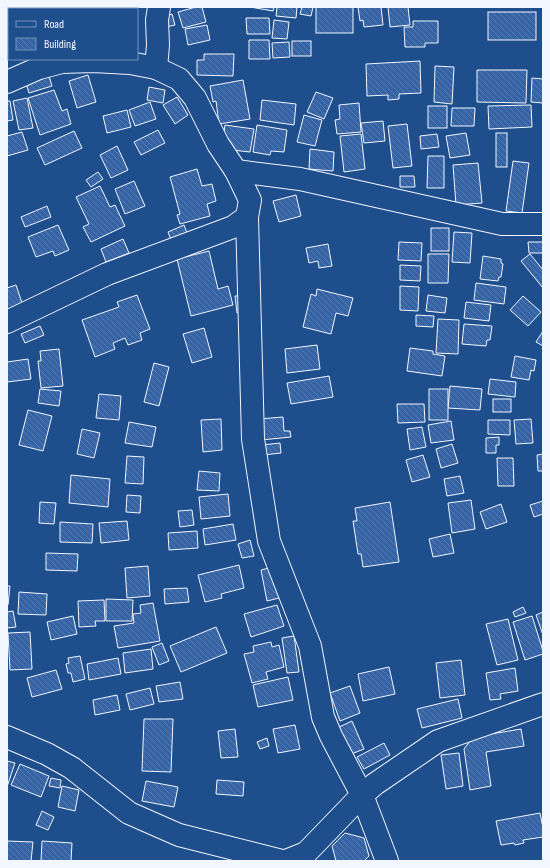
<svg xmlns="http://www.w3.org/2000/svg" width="550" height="868" font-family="'Sofia Sans Condensed',sans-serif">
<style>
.building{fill:url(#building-back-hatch);stroke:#f2f6ff}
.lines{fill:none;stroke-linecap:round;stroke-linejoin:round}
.minor-casing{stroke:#f2f6ff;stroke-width:24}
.minor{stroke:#1f4e8c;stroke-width:22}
</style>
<defs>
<pattern id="building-back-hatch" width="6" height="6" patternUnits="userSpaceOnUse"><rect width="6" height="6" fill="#3563a3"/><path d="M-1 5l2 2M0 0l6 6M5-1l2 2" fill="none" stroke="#537ab1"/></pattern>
</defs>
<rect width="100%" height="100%" fill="#1f4e8c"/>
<g class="building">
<path d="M 7,7 L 14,7 L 9,9 L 9,46 L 7,46 Z"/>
<path d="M 28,7 L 57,7 L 58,9 L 29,9 Z"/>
<path d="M 69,7 L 92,7 L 83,9 L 70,9 Z"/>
<path d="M 196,7 L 202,7 L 206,22 L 183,28 L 178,12 Z"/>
<path d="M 250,7 L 274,7 L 273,11 Z"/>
<path d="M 277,7 L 297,7 L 296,18 L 276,16 Z"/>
<path d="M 302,7 L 313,7 L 311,16 L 300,14 Z"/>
<rect x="316" y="7" width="37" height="26"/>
<path d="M 358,7 L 381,7 L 383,25 L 364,27 L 363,20 L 360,21 Z"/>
<path d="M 388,7 L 408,7 L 410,25 L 390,27 Z"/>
<rect x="488" y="12" width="48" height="28"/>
<path d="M 172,14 L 175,25 L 166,27 L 163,17 Z"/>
<path d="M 246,18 L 269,18 L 270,34 L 247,34 Z"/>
<path d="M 274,20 L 289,22 L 287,39 L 272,38 Z"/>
<path d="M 413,21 L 438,21 L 438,43 L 425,43 L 425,47 L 405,47 L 404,27 L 413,27 Z"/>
<path d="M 207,25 L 210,40 L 188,45 L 185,29 Z"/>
<path d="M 249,40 L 269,40 L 270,59 L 249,59 Z"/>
<rect x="292" y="41" width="19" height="15"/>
<path d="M 289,42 L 290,57 L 273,58 L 272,43 Z"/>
<path d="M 204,54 L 234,54 L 233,76 L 197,75 L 197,60 L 204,60 Z"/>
<path d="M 420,61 L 421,93 L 399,94 L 399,99 L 388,100 L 388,95 L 367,96 L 366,64 Z"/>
<path d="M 435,66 L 454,67 L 452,104 L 434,102 Z"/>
<path d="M 477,70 L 527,70 L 526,103 L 477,102 Z"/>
<path d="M 88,75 L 96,102 L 77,108 L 69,81 Z"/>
<path d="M 49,76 L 52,86 L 29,93 L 26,83 Z"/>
<path d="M 532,78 L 543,79 L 543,103 L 531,102 Z"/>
<path d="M 243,80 L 250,119 L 219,124 L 216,101 L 213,102 L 210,86 Z"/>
<path d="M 149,87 L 165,90 L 163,103 L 147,100 Z"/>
<path d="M 54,90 L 62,111 L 67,109 L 71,124 L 40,135 L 28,98 Z"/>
<path d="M 316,92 L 333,98 L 324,119 L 307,112 Z"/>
<path d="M 177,97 L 188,115 L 175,124 L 163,105 Z"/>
<path d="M 27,98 L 33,128 L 19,130 L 13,101 Z"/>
<path d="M 262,100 L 296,104 L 294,125 L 260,120 Z"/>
<path d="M 7,101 L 10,101 L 13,120 L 7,121 Z"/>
<path d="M 150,102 L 156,119 L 135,126 L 129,110 Z"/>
<path d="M 359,103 L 361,132 L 337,134 L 335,120 L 340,119 L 339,105 Z"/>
<path d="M 531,105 L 532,127 L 489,129 L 488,106 Z"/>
<rect x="428" y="106" width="19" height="22"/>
<path d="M 452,108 L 475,108 L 474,126 L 451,126 Z"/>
<path d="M 127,110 L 131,127 L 107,133 L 103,116 Z"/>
<path d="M 304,115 L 322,120 L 315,146 L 297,142 Z"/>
<path d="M 383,121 L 385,141 L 364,143 L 361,123 Z"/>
<path d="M 407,124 L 412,166 L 393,168 L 388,126 Z"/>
<path d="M 225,125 L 254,129 L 250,152 L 232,150 L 233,146 L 226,145 L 223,139 Z"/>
<path d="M 257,125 L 287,130 L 284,152 L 271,151 L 270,155 L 253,152 Z"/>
<path d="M 158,130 L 165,143 L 141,155 L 134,142 Z"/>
<path d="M 74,131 L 82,148 L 45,165 L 37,148 Z"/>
<path d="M 22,132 L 28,150 L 7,156 L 7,136 Z"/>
<path d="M 466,133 L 470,155 L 450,158 L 446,136 Z"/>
<rect x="496" y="133" width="11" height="34"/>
<path d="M 361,134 L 365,169 L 344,172 L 340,136 Z"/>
<path d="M 437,134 L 439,147 L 421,149 L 420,136 Z"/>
<path d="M 117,146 L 128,170 L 111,178 L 100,155 Z"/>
<path d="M 310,149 L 334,152 L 333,171 L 309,169 Z"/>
<path d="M 428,156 L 444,156 L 444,188 L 427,188 Z"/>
<path d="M 513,161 L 529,163 L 522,213 L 506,211 Z"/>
<path d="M 478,163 L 482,203 L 456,205 L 453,165 Z"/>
<path d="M 197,169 L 202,186 L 212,184 L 216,201 L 207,204 L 210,216 L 180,224 L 177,215 L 180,214 L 170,177 Z"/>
<path d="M 98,172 L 103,179 L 91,187 L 86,180 Z"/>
<path d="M 400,176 L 414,176 L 415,187 L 400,187 Z"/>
<path d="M 134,181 L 145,206 L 125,214 L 115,189 Z"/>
<path d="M 100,186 L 110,207 L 115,205 L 125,226 L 91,242 L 83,227 L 89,224 L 76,197 Z"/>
<path d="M 296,195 L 301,216 L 279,222 L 273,201 Z"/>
<path d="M 47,206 L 51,217 L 25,227 L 21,217 Z"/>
<path d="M 58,225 L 69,250 L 55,256 L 53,251 L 36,257 L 28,237 Z"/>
<path d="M 184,225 L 187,233 L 171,240 L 168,232 Z"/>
<rect x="431" y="228" width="18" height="23"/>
<path d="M 454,232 L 472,233 L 470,263 L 452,262 Z"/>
<path d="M 123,239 L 129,253 L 106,262 L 101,249 Z"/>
<path d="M 399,242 L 422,243 L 421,261 L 398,260 Z"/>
<path d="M 528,242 L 543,242 L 543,253 L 529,253 Z"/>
<path d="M 328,244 L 332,266 L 319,268 L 318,261 L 309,263 L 306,248 Z"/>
<path d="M 209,251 L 218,289 L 228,286 L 233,305 L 191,316 L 177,259 Z"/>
<path d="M 428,254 L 449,254 L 448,283 L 428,283 Z"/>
<path d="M 530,254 L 543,270 L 543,288 L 521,261 Z"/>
<path d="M 483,256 L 501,259 L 501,263 L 503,264 L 501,277 L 499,277 L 498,281 L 480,279 Z"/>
<path d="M 400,265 L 421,266 L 420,281 L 400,280 Z"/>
<path d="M 476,283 L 506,287 L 504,304 L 474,300 Z"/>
<path d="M 16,285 L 23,306 L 7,312 L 7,288 Z"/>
<path d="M 400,286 L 419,287 L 418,311 L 400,310 Z"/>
<path d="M 317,289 L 353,298 L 348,316 L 336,313 L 331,334 L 303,327 L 311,294 L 316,296 Z"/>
<path d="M 137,295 L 150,329 L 140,333 L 142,340 L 128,345 L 125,338 L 113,343 L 115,349 L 95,357 L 82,320 L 119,307 L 117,302 Z"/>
<path d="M 246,295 L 248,312 L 237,313 L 235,296 Z"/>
<path d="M 428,295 L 447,298 L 445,313 L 426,311 Z"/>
<path d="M 523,296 L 541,312 L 528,326 L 510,310 Z"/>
<path d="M 466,302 L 491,305 L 489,321 L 464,318 Z"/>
<path d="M 416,315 L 434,316 L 433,327 L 416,326 Z"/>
<path d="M 438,319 L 459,320 L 458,354 L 436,353 Z"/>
<path d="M 464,324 L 492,326 L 490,340 L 487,340 L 486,346 L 462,344 Z"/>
<path d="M 40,326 L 44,335 L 25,343 L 21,334 Z"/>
<path d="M 204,328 L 212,357 L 192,363 L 183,334 Z"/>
<path d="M 543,331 L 543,346 L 536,342 Z"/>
<path d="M 317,345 L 320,369 L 287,373 L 285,349 Z"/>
<path d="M 410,348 L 433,351 L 433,354 L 445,356 L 442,376 L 407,371 Z"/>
<path d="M 59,349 L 63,386 L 41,388 L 38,361 L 41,361 L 40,351 Z"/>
<path d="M 515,356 L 536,360 L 534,371 L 531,370 L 529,380 L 511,377 Z"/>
<path d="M 28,359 L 31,379 L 7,382 L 7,362 Z"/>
<path d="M 154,363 L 169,367 L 159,406 L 144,402 Z"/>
<path d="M 329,376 L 333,397 L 291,404 L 287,383 Z"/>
<path d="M 490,379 L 516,382 L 515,397 L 488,394 Z"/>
<path d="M 450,386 L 482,389 L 480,410 L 448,408 Z"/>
<path d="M 40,389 L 61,391 L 59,406 L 38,403 Z"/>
<rect x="429" y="389" width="19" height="31"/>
<path d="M 99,394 L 121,396 L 119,420 L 96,418 Z"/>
<rect x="493" y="399" width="18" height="13"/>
<path d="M 397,404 L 424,404 L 425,422 L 398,423 Z"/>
<path d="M 28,410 L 52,416 L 43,451 L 19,445 Z"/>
<path d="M 283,417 L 284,431 L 290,431 L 291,437 L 261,440 L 259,419 Z"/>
<path d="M 221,419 L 222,450 L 203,452 L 201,420 Z"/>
<path d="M 531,419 L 533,443 L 516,444 L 514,420 Z"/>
<path d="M 488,420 L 510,420 L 510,435 L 488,434 Z"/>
<path d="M 451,421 L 454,440 L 431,443 L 428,425 Z"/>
<path d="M 129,422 L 156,427 L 152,447 L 125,443 Z"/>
<path d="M 422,427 L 426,447 L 410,450 L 407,429 Z"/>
<path d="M 82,429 L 100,433 L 94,458 L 77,454 Z"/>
<path d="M 499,437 L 499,445 L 496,445 L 496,453 L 486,453 L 486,438 Z"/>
<path d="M 280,443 L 281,453 L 263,455 L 262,445 Z"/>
<path d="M 452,444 L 458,463 L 441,468 L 436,449 Z"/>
<path d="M 543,454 L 543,471 L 538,471 L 537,455 Z"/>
<path d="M 423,455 L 430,477 L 412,482 L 406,460 Z"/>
<path d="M 127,456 L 144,457 L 143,484 L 125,483 Z"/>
<path d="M 497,458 L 513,458 L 514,486 L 498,486 Z"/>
<path d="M 199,471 L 220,473 L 219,491 L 197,490 Z"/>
<path d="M 71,475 L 110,479 L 108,507 L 69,503 Z"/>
<path d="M 460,476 L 464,493 L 447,496 L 444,479 Z"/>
<path d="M 228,494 L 230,516 L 201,519 L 199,497 Z"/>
<path d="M 127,495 L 141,496 L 140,513 L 126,512 Z"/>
<path d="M 471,500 L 475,529 L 452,533 L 448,503 Z"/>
<path d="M 543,501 L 543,514 L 534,517 L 530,505 Z"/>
<path d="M 40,502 L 56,503 L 54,524 L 39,523 Z"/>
<path d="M 390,502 L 399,562 L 363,567 L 361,554 L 358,554 L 353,521 L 357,521 L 355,508 Z"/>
<path d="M 501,504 L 507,522 L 486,529 L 480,512 Z"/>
<path d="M 192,510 L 194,525 L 180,527 L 178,511 Z"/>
<path d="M 127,521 L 129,540 L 101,543 L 99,523 Z"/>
<path d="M 60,522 L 93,524 L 92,543 L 60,542 Z"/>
<path d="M 233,524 L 236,540 L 205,545 L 203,529 Z"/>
<path d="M 197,531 L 198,548 L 169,550 L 168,533 Z"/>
<path d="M 450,534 L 454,553 L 433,557 L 429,539 Z"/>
<path d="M 250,540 L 254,556 L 242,558 L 238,544 Z"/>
<path d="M 46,553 L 78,554 L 77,571 L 46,570 Z"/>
<path d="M 239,565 L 244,588 L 221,594 L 222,598 L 205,602 L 198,575 Z"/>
<path d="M 148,566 L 150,596 L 127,598 L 125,568 Z"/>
<path d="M 273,567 L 279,598 L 267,601 L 261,570 Z"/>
<path d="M 7,586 L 10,586 L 8,605 L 7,605 Z"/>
<path d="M 187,588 L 189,602 L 165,604 L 164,589 Z"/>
<path d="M 19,592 L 47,594 L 46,615 L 18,614 Z"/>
<path d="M 106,599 L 133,600 L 132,621 L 106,621 Z"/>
<path d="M 104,600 L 105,621 L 95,621 L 96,626 L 79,627 L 78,601 Z"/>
<path d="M 153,603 L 160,641 L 118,648 L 114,626 L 134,623 L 133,614 L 141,613 L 140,605 Z"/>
<path d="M 277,605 L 284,626 L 251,637 L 244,614 Z"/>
<path d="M 523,607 L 526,613 L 515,617 L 513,612 Z"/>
<path d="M 13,611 L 16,627 L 7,628 L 7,612 Z"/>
<path d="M 543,612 L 543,635 L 536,615 Z"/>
<path d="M 73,616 L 77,634 L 51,640 L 47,622 Z"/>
<path d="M 532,616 L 543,651 L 543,654 L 525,660 L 513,622 Z"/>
<path d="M 508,619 L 518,660 L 497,665 L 486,624 Z"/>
<path d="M 216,627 L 227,653 L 181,672 L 170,646 Z"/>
<path d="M 30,632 L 32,669 L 10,670 L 8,633 Z"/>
<path d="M 294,636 L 299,672 L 287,673 L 282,638 Z"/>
<path d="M 271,642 L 272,647 L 279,645 L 284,667 L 266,672 L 268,679 L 252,683 L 244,654 L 254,652 L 253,646 Z"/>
<path d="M 162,643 L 169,661 L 159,665 L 152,647 Z"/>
<path d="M 151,649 L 153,669 L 125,673 L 123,653 Z"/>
<path d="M 80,656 L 85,679 L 73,682 L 71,673 L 68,673 L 66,664 L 69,663 L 68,658 Z"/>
<path d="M 118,658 L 121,674 L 89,680 L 87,664 Z"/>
<path d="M 461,660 L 465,695 L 440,698 L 436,663 Z"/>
<path d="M 389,667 L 395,694 L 363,701 L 358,674 Z"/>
<path d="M 515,668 L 518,691 L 500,694 L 501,699 L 490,700 L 486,673 Z"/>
<path d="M 56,670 L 62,689 L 32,697 L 27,678 Z"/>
<path d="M 288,677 L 293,700 L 258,707 L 253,685 Z"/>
<path d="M 180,682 L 183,699 L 159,702 L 156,686 Z"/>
<path d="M 350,686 L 360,713 L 340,721 L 330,693 Z"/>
<path d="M 150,688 L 154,704 L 130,710 L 126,694 Z"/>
<path d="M 117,695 L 120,710 L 95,715 L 93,700 Z"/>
<path d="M 458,699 L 462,718 L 422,728 L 417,709 Z"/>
<path d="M 144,719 L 173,719 L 171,772 L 142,771 Z"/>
<path d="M 352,721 L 364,749 L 349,755 L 337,728 Z"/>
<path d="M 295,725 L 300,749 L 278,753 L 273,729 Z"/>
<path d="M 235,729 L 238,757 L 221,758 L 218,731 Z"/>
<path d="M 521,729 L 524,746 L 486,752 L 491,786 L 470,790 L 464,749 L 473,737 Z"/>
<path d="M 267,738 L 269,746 L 260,749 L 257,742 Z"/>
<path d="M 384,743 L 390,755 L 364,769 L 357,757 Z"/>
<path d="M 459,753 L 463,786 L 446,789 L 441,755 Z"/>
<path d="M 7,761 L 15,763 L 7,787 Z"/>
<path d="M 20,764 L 49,776 L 41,797 L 11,785 Z"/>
<path d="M 51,778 L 61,780 L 60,788 L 49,786 Z"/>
<path d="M 217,780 L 244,782 L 243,796 L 216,794 Z"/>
<path d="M 146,781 L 178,787 L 174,807 L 142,801 Z"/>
<path d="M 62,786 L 79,790 L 75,811 L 58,807 Z"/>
<path d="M 42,811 L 54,817 L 48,830 L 36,825 Z"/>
<path d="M 540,813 L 543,828 L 543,837 L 523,840 L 524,843 L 515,845 L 514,843 L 501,845 L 496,821 Z"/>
<path d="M 345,833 L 364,838 L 369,856 L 364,861 L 336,861 L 332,846 Z"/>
<path d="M 7,841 L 33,842 L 31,861 L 7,861 Z"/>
<path d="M 42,841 L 72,843 L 71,861 L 41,861 Z"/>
</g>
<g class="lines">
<g class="minor-casing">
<g id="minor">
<path d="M 156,68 L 158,45 L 157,20 L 159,7"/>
<path d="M 7,82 L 39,68 L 62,62 L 93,61 L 130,63 L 156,68 L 179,79 L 195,98 L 218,144 L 236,171 L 250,200 L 247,217 L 233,227 L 107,274 L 7,322"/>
<path d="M 236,171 L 300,179 L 502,224 L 543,224"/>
<path d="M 247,217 L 253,439 L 269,541 L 310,646 L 323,717 L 331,736 L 362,795 L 387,861"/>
<path d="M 7,737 L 47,754 L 72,768 L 129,813 L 179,835 L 282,861"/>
<path d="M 286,861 L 306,853 L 362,795 L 375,784 L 438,741 L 543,704"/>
</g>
</g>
<use href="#minor" class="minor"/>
</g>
<rect width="550" height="868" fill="none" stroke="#f2f6ff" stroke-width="16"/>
<rect x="8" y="8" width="130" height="52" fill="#1f4e8c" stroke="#7391ba"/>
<rect x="16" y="21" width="20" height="6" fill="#1f4e8c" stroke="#7391ba"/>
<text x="44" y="28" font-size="12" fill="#f2f6ff">Road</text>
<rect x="16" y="38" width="20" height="12" fill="url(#building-back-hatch)" stroke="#7391ba"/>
<text x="44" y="48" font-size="12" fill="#f2f6ff">Building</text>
</svg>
